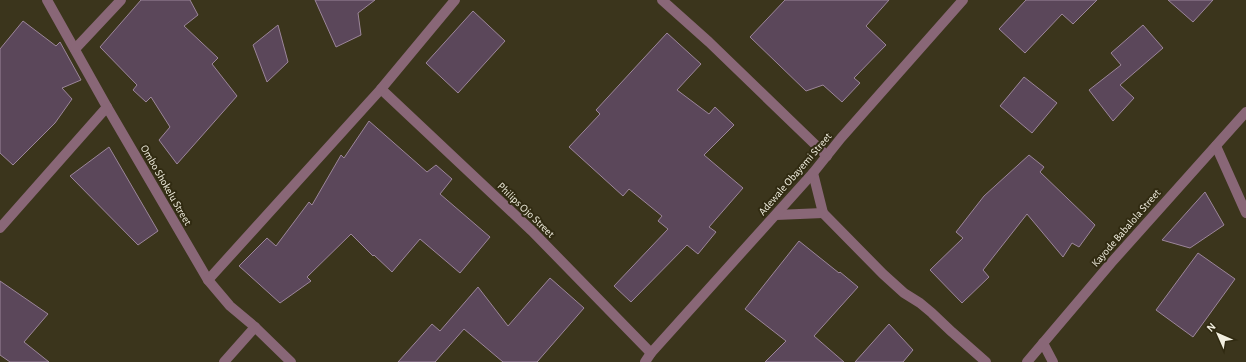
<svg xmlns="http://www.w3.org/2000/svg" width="1246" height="362" font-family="'Alegreya Sans',sans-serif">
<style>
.building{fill:#5b475a;stroke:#9c869a}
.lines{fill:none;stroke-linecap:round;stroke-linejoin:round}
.street{stroke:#896777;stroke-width:10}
.labels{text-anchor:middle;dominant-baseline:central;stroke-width:4;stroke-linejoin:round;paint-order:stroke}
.street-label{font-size:11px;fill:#f2efe0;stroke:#312b12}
</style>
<rect width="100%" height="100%" fill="#3b351c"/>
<g class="building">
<path d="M 141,0 L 190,0 L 198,15 L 184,26 L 218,58 L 212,64 L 237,96 L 177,164 L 159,140 L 170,127 L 151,97 L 146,102 L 133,90 L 137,85 L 100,47 Z"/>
<path d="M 315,0 L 375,0 L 358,13 L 361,35 L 336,47 Z"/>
<path d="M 785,0 L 889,0 L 866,26 L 886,45 L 854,78 L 860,83 L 842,102 L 823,85 L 806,91 L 750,37 Z"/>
<path d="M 1026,0 L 1097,0 L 1073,24 L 1062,14 L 1025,53 L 999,29 Z"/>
<path d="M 1168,0 L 1213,0 L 1193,22 Z"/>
<path d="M 473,11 L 505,41 L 458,93 L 426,63 Z"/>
<path d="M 23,21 L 56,46 L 60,42 L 81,80 L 62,88 L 72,99 L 55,123 L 13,165 L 0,153 L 0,49 Z"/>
<path d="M 278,25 L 288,62 L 267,82 L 253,45 Z"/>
<path d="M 1143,25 L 1163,48 L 1120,85 L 1134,98 L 1113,121 L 1089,90 L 1121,65 L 1111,53 Z"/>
<path d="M 667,33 L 701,64 L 677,90 L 709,114 L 715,107 L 734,125 L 704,155 L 743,188 L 709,227 L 716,232 L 698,254 L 687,245 L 631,302 L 614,286 L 668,229 L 658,221 L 662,216 L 629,189 L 623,196 L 569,147 L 600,114 L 596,110 Z"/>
<path d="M 1024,77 L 1057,103 L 1032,133 L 1000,106 Z"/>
<path d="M 369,121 L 427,172 L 436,165 L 452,179 L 440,194 L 490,237 L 460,273 L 420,239 L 392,272 L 374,255 L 373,256 L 351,234 L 307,277 L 311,281 L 280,303 L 239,266 L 267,238 L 276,246 L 309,202 L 312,205 L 341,155 L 344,158 Z"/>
<path d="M 109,147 L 158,231 L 138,245 L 70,176 Z"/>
<path d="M 1029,155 L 1044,167 L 1040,172 L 1095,225 L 1079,247 L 1072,243 L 1063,257 L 1027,214 L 983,270 L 989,277 L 962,303 L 930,270 L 963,238 L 956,232 L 984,196 Z"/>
<path d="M 1205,192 L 1224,225 L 1190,248 L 1162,240 Z"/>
<path d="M 799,241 L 839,273 L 840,272 L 858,287 L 814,336 L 844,362 L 765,362 L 786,341 L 745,309 Z"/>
<path d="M 1198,253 L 1235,279 L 1193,337 L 1156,310 Z"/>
<path d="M 550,278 L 584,308 L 537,362 L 503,362 L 464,329 L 435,362 L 398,362 L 432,324 L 440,331 L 478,287 L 508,326 Z"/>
<path d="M 0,281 L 48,314 L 24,342 L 49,362 L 10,362 L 0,355 Z"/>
<path d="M 889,324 L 913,350 L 903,362 L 855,362 Z"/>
</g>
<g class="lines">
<g class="street">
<path d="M 47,0 L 107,107 L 208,280 L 230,306 L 255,327 L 291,362"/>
<path d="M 662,0 L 709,42 L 827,156"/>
<path d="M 75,49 L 121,0"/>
<path d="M 381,89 L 532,231 L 651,353"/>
<path d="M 1216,146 L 1246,213"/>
<path d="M 813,173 L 823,213 L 883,274 L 904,293 L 920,303 L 932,313 L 952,332 L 986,362"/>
<path d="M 776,215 L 823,213"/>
<path d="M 0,228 L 107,107"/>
<path d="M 208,280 L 381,89 L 455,0"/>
<path d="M 1043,343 L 1053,362"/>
<path d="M 224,362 L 255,327"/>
<path d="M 645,362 L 651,353 L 813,173 L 841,138 L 963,0"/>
<path d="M 1027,362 L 1111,263 L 1246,112"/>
</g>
</g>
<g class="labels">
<g class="street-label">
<text transform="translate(795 174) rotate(-49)">Adewale Obayemi Street</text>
<text transform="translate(166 185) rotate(60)">Ombo Shokelu Street</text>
<text transform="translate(526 210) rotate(44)">Philips Ojo Street</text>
<text transform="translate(1126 228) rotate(-49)">Kayode Babalola Street</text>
</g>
</g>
<g transform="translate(1218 334) rotate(315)" stroke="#312b12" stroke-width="3" paint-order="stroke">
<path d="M0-3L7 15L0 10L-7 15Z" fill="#f2efe0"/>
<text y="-6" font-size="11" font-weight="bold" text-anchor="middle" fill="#f2efe0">N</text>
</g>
</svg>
